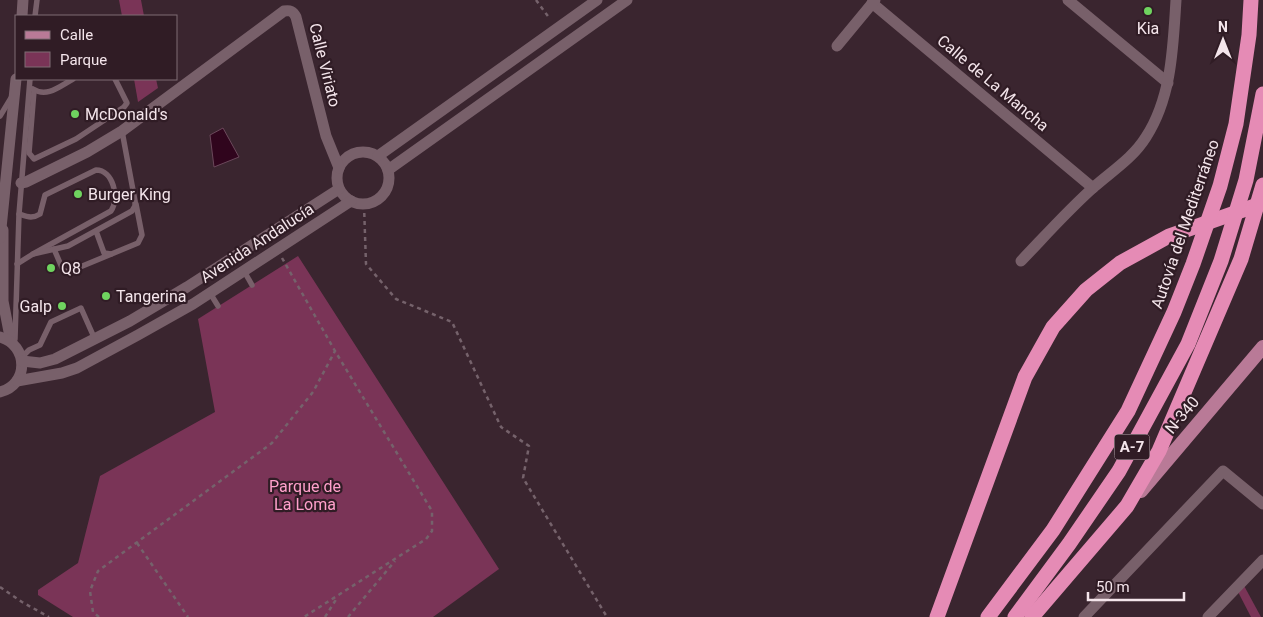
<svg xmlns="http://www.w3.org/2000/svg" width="1263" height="617" font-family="Roboto,sans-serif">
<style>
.green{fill:#7a3457}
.water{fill:#30051d;stroke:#6b485b}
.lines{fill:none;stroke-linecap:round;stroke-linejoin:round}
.path{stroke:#75626b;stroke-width:2.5;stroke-dasharray:4 4;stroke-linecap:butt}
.service{stroke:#78606a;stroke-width:5.5}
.minor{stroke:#78606a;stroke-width:11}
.primary{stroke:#b97a97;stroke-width:14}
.motorway{stroke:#e58bb5;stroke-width:15}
.poi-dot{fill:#6fd35f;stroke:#301c25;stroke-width:2}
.labels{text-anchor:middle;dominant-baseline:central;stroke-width:4.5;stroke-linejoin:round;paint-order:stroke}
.shield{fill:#301c25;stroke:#b9a9b0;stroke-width:1}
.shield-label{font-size:15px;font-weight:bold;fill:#f4e5eb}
.poi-label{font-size:16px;fill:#f4e5eb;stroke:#301c25;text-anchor:start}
.street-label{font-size:16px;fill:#f4e5eb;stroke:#301c25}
.park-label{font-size:16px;fill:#ffa0cb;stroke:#301c25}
</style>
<rect width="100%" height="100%" fill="#3a252f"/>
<g class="green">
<path d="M 119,0 L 141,0 L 144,16 L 122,16 Z"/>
<path d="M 134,79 L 156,79 L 158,88 L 138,102 Z"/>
<path d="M 298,256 L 499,569 L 433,617 L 73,617 L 38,595 L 38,590 L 78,563 L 100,476 L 215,412 L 198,319 Z"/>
<path d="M 1242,582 L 1261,617 L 1251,617 L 1236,588 Z"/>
</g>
<path class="water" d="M 223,128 L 239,157 L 214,167 L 210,135 Z"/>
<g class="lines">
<g class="path">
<path d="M 536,0 L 550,19"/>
<path d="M 364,205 L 366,264 L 396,299 L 452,322 L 501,427 L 529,446 L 523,478 L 607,617"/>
<path d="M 282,258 L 335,351 L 432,511 L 432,531 L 426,539 L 304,617"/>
<path d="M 137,543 L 188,617"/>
<path d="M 0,587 L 22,602 L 49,617"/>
<path d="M 99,617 L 93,612 L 90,591 L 98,571 L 272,443 L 313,392 L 335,351"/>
<path d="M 325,617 L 337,598"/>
<path d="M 348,617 L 395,561"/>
</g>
<g class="service">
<path d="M 35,16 L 37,0"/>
<path d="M 33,89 C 47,98 60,86 73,79"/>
<path d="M 34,91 L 29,153 L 34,159 L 76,139 L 124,107 L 127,103 L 115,79"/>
<path d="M 0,116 L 11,98"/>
<path d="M 19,214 C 28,217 32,219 40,214 L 45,195 L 96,170 C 113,170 120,198 111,211 L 33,254"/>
<path d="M 96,231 L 104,253 L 111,254"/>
<path d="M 54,249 L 63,270 L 68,272 L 138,243 L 142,235 L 136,204"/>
<path d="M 17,264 L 33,254 L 68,246 L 132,211 L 135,206 L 135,201 L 122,131"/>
<path d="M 244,271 L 252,285"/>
<path d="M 210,293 L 218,306"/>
<path d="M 15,339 L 19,214 L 30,79"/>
<path d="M 21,358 L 29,350 L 40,345 L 51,322 L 81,308 L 93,335 L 93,339"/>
</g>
<g class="minor">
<path d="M 1068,0 L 1168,83"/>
<path d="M 872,3 L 1093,188"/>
<path d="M 22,16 L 23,0"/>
<path d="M 837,46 L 875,0"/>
<circle cx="363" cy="178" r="26"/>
<path d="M 378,156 L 597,0"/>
<path d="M 388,170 L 627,0"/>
<path d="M 21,183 L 26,182 L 87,152 L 122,131 L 284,11 C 290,10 293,11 296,17 L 326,136 L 339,168"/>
<path d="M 3,230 L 3,301 L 11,342"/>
<path d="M 0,238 L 16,79"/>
<path d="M 1021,261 C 1045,236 1068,210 1094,187 C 1112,171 1133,158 1146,137 C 1172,97 1173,46 1176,0"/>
<path d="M 0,337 C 29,345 29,385 0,392"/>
<path d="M 22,361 L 40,363 L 55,359 L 130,321 L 187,287 L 339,189"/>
<path d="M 17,381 L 62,373 L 77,368 L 138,335 L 193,304 L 351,201"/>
<path d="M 1084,617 L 1223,471 L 1263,504"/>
<path d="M 1208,617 L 1263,560"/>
</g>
<path class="primary" d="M 1141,491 L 1263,347"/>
<g class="motorway">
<path d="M 937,617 L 1025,377 L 1053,327 L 1086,290 L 1120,263 L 1169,236 L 1263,203"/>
<path d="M 988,617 L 1053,530 L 1128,411 L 1174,312 L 1193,264 L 1220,186 L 1236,124 L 1249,35 L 1251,0"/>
<path d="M 1015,617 L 1069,544 L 1119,471 L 1188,344 L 1221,261 L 1246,180 L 1263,94"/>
<path d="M 1032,617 L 1127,506 L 1159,451 L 1241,259 L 1263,185"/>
</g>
</g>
<g class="poi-dot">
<circle cx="1148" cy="11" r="5"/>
<circle cx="75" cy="114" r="5"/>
<circle cx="78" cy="194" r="5"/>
<circle cx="51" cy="268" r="5"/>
<circle cx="106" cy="296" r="5"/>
<circle cx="62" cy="306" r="5"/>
</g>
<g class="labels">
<rect class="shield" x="1114.5" y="434.5" width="35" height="25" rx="4"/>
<g class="shield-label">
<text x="1132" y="447">A-7</text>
</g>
<g class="poi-label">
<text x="1148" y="28" text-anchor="middle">Kia</text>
<text x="85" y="114">McDonald's</text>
<text x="88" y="194">Burger King</text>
<text x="61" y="268">Q8</text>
<text x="116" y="296">Tangerina</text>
<text x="52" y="306" text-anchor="end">Galp</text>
</g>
<g class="street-label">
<text transform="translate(325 65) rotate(76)">Calle Viriato</text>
<text transform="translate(993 83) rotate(40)">Calle de La Mancha</text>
<text transform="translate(1185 224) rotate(-71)">Autovía del Mediterráneo</text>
<text transform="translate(257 243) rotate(-33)">Avenida Andalucía</text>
<text transform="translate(1182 415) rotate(-50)">N-340</text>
</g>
<g class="park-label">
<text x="305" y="486">Parque de<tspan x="305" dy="18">La Loma</tspan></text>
</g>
</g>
<rect x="15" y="15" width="162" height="65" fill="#301c25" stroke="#7e6c74"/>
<rect x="25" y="31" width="25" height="8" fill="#b97a97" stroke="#7e6c74"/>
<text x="60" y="40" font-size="15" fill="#f4e5eb">Calle</text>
<rect x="25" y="52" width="25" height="15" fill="#7a3457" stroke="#7e6c74"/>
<text x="60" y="65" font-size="15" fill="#f4e5eb">Parque</text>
<g transform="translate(1223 40)" stroke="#301c25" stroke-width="4" paint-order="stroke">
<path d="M0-4L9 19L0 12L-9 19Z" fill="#f4e5eb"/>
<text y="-8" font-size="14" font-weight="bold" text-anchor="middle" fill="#f4e5eb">N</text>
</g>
<path d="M1088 592v8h96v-8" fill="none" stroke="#f4e5eb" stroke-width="2.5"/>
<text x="1096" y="592" font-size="15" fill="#f4e5eb" stroke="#301c25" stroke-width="4" paint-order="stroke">50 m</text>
</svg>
